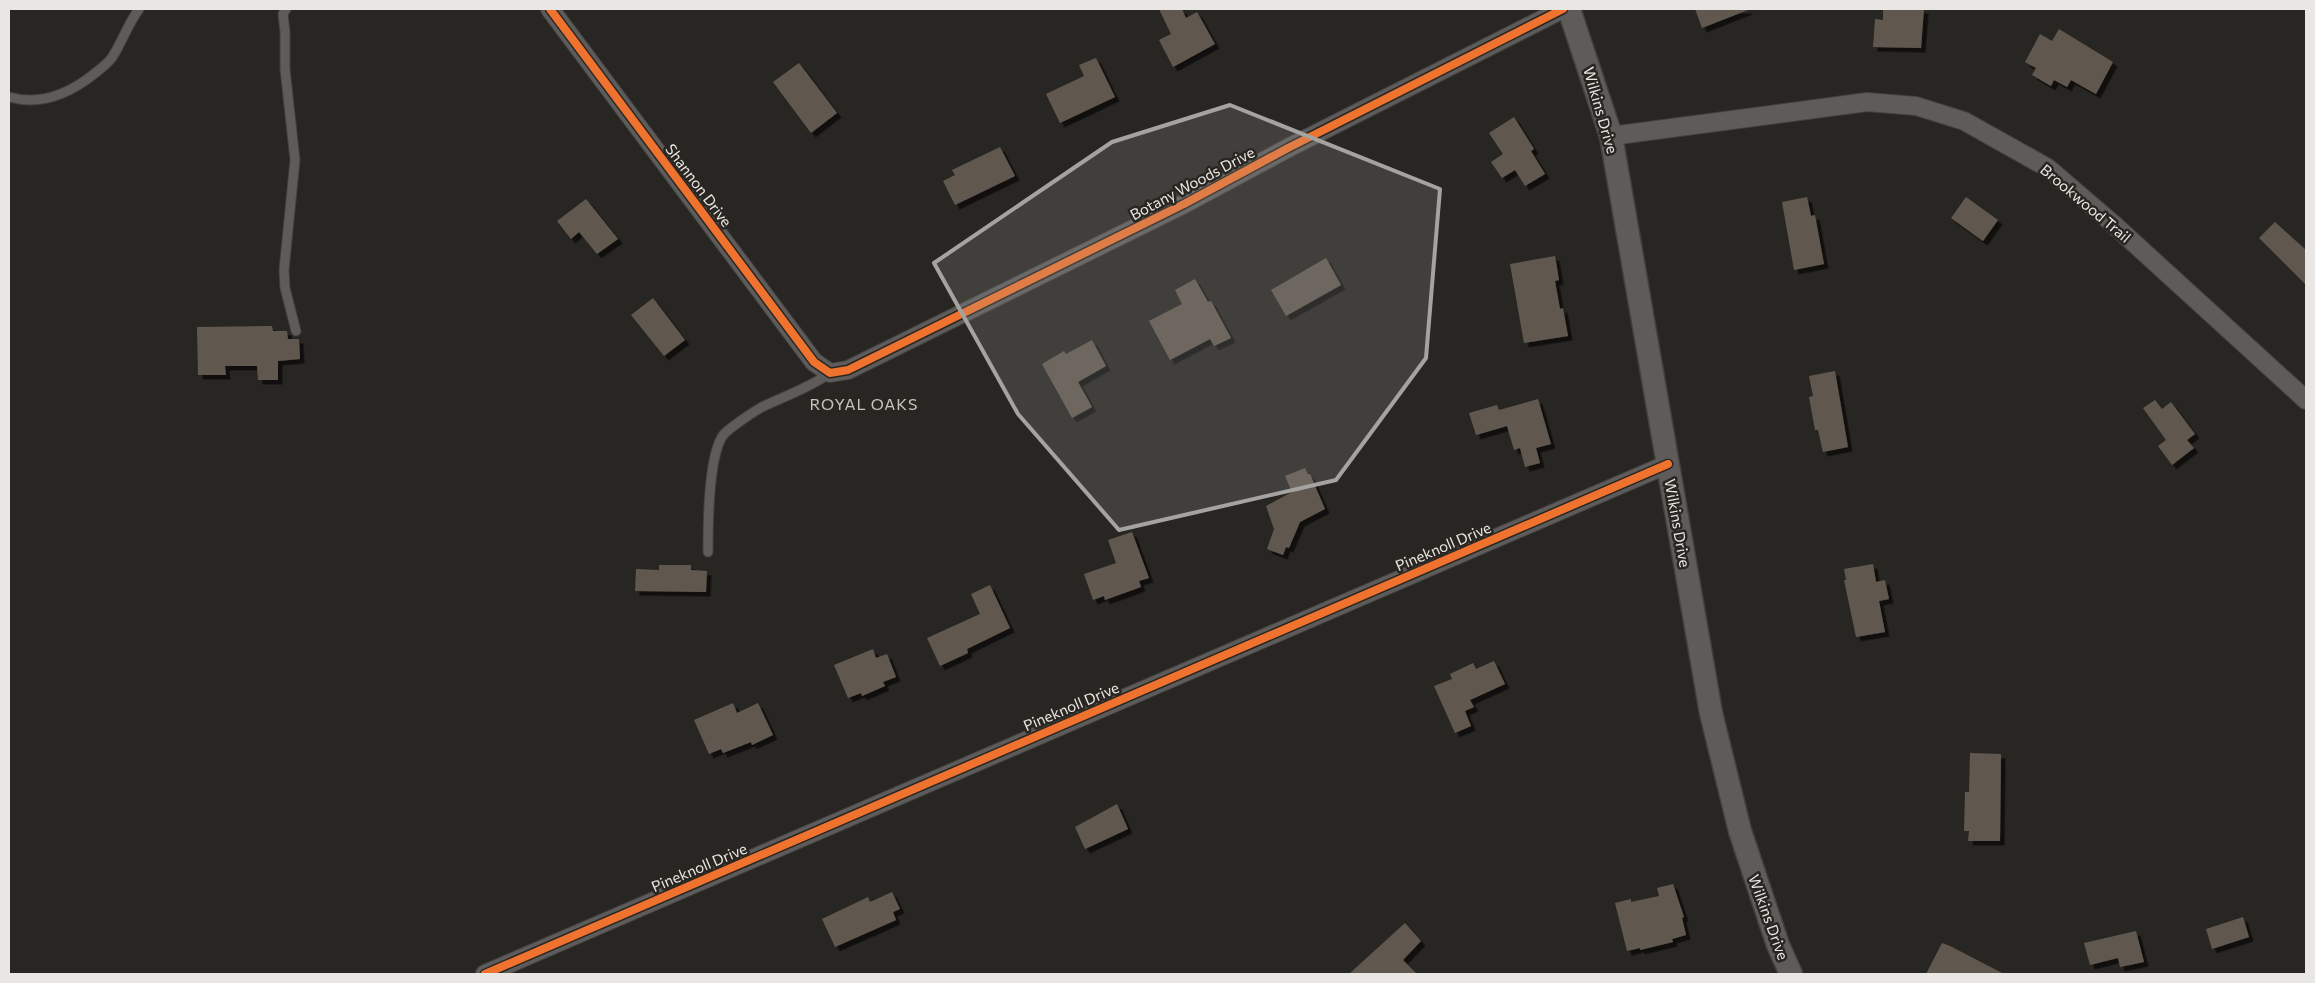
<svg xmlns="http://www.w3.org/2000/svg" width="2315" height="983" font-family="Commissioner,sans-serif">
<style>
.building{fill:#61594f;filter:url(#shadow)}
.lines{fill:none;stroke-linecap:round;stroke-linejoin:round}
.service-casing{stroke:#42413f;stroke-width:11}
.minor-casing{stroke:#42413f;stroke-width:20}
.tertiary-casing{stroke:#42413f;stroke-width:25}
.service{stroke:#5e5c5b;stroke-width:9}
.minor{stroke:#5e5c5b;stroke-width:18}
.tertiary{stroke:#5e5c5b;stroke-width:22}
.cycleway-casing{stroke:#292622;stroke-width:11}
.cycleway{stroke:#ef722f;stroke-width:8}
.marked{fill:#a5a3a0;fill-opacity:0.2;stroke:#a5a3a0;stroke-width:4;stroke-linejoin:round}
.labels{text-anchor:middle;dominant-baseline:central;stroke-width:5;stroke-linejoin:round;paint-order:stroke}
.street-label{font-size:15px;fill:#e9e7e4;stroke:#292622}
.neighbourhood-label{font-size:16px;letter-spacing:1px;fill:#c8c4bf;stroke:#292622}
</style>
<defs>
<filter id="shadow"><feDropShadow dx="4.5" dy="4.5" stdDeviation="0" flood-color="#0009"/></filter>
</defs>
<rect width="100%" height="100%" fill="#282623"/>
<g class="building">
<path d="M 1159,9 L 1182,9 L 1186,18 L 1197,12 L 1215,44 L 1173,67 L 1159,40 L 1171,34 Z"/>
<path d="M 1695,9 L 1748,9 L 1748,10 L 1702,28 Z"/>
<path d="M 1883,9 L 1924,9 L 1921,48 L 1873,47 L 1875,19 L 1883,20 Z"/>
<path d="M 2059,29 L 2113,62 L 2096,94 L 2071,80 L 2067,87 L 2054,80 L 2051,86 L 2032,75 L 2036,68 L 2025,62 L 2040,34 L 2052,41 Z"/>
<path d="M 1096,58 L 1115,97 L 1060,123 L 1046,94 L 1084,76 L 1079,65 Z"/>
<path d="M 799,63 L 837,113 L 811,133 L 773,82 Z"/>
<path d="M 1514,117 L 1534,149 L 1531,151 L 1545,174 L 1525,186 L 1515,170 L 1502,178 L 1491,162 L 1503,154 L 1489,133 Z"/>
<path d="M 1000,147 L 1015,176 L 955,205 L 943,181 L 955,175 L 952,170 Z"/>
<path d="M 1807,197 L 1811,216 L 1815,215 L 1824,264 L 1794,270 L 1782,202 Z"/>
<path d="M 1966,197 L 1998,220 L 1983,241 L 1951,218 Z"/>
<path d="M 586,199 L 618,239 L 597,254 L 579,232 L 571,239 L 557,221 Z"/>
<path d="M 2275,222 L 2306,250 L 2306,285 L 2259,238 Z"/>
<path d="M 1555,256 L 1559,280 L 1555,281 L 1560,309 L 1563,308 L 1568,336 L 1524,343 L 1510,264 Z"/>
<path d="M 1326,258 L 1341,285 L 1286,316 L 1271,290 Z"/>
<path d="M 1195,279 L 1208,302 L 1211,301 L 1231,338 L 1214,346 L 1210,339 L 1170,360 L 1149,321 L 1182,304 L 1175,290 Z"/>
<path d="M 653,298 L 685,340 L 664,356 L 631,315 Z"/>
<path d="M 272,326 L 273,331 L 287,331 L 288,339 L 299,339 L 300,359 L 278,361 L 278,380 L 258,380 L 257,366 L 225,366 L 226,375 L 198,375 L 197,327 Z"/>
<path d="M 1092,340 L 1106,366 L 1078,382 L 1092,407 L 1072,418 L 1042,364 L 1064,351 L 1066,354 Z"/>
<path d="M 1835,371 L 1848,447 L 1823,452 L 1818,430 L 1815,430 L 1809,397 L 1813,396 L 1809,376 Z"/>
<path d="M 1538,399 L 1551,444 L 1536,448 L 1540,463 L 1525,467 L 1520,448 L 1514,450 L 1507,426 L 1476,435 L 1469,413 L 1497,405 L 1499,410 Z"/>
<path d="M 2155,400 L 2162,409 L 2171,402 L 2195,434 L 2187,440 L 2194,448 L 2172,465 L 2158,446 L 2166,440 L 2143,408 Z"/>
<path d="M 1305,468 L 1308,474 L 1310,474 L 1325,509 L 1300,522 L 1289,548 L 1286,547 L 1283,555 L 1267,549 L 1274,529 L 1266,506 L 1292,492 L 1285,476 Z"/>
<path d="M 1132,532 L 1149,578 L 1139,581 L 1141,587 L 1105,600 L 1104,596 L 1093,600 L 1084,574 L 1116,563 L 1108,540 Z"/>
<path d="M 1873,564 L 1876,582 L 1885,580 L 1889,599 L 1879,601 L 1885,632 L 1856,637 L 1844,580 L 1846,580 L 1844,569 Z"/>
<path d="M 659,565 L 691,565 L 691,570 L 707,571 L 706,592 L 635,591 L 636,569 L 659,570 Z"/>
<path d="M 990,585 L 1010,628 L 967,649 L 968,653 L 940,666 L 927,638 L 980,614 L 971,594 Z"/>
<path d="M 873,649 L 876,658 L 887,654 L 896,677 L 883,682 L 885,686 L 862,696 L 861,693 L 848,698 L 834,665 Z"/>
<path d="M 1494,661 L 1505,684 L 1470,700 L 1474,707 L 1465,711 L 1471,726 L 1455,733 L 1434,686 L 1452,679 L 1450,674 L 1473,663 L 1476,669 Z"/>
<path d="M 733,703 L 737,713 L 758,703 L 773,735 L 752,745 L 751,742 L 723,753 L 721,749 L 709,754 L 694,720 Z"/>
<path d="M 1970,753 L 2001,754 L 2000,841 L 1968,841 L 1969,831 L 1964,831 L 1965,792 L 1969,792 Z"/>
<path d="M 1117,804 L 1128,829 L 1085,849 L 1075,827 Z"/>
<path d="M 1673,884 L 1684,917 L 1682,918 L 1686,935 L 1672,939 L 1673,942 L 1640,950 L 1640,948 L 1627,951 L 1615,903 L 1631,899 L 1631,902 L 1659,896 L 1657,888 Z"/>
<path d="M 892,892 L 900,909 L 893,912 L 896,920 L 835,947 L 822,919 L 868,897 L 870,902 Z"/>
<path d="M 2243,917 L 2249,937 L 2212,949 L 2206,929 Z"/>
<path d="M 1405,923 L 1421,941 L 1403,960 L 1417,974 L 1349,974 Z"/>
<path d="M 2136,931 L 2144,962 L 2120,967 L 2118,958 L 2090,965 L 2084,943 Z"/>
<path d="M 1942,943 L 1950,946 L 2004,974 L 1926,974 Z"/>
</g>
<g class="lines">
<g class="service-casing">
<g id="service">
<path d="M 286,9 L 283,14 L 285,32 L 285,69 L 295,160 L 284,270 L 285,288 L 296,331"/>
<path d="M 9,97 C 41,106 69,94 94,74 C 100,69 109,63 113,56 C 123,40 128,24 139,9"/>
<path d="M 708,552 C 708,525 708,454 724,434 C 731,427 753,412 762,407 C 785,396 809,388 830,373"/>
</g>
</g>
<g class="minor-casing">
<g id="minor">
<path d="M 550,9 L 814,362 L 830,373 L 848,370 L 1184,204 L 1288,148 L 1563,9"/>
<path d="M 1611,136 L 1867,102 L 1916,106 L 1964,121 L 2048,168 L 2112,223 L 2306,400"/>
<path d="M 485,974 L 1668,464"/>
</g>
</g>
<g class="tertiary-casing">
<path id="tertiary" d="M 1569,9 L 1611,136 L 1711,713 L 1740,831 L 1778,945 L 1791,974"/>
</g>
<use href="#service" class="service"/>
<use href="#minor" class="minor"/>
<use href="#tertiary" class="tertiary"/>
<g class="cycleway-casing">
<g id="cycleway">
<path d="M 550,9 L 814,362 L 830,373 L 848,370 L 1184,204 L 1288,148 L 1563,9"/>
<path d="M 485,974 L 1668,464"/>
</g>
</g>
<use href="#cycleway" class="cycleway"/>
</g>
<path class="marked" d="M 1230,105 L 1440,189 L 1426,358 L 1336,480 L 1119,530 L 1018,414 L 934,263 L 1112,142 Z"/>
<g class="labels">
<g class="street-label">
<text transform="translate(1601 110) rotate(74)">Wilkins Drive</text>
<text transform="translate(1192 183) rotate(-28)">Botany Woods Drive</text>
<text transform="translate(699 185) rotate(53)">Shannon Drive</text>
<text transform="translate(2086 203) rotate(40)">Brookwood Trail</text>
<text transform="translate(1678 523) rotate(80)">Wilkins Drive</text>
<text transform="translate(1443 546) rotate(-23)">Pineknoll Drive</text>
<text transform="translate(1071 706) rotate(-23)">Pineknoll Drive</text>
<text transform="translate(699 867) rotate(-23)">Pineknoll Drive</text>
<text transform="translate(1769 917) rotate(70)">Wilkins Drive</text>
</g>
<g class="neighbourhood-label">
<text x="864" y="403">ROYAL OAKS</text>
</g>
</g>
<rect width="2315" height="983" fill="none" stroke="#e9e7e4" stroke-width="20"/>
</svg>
